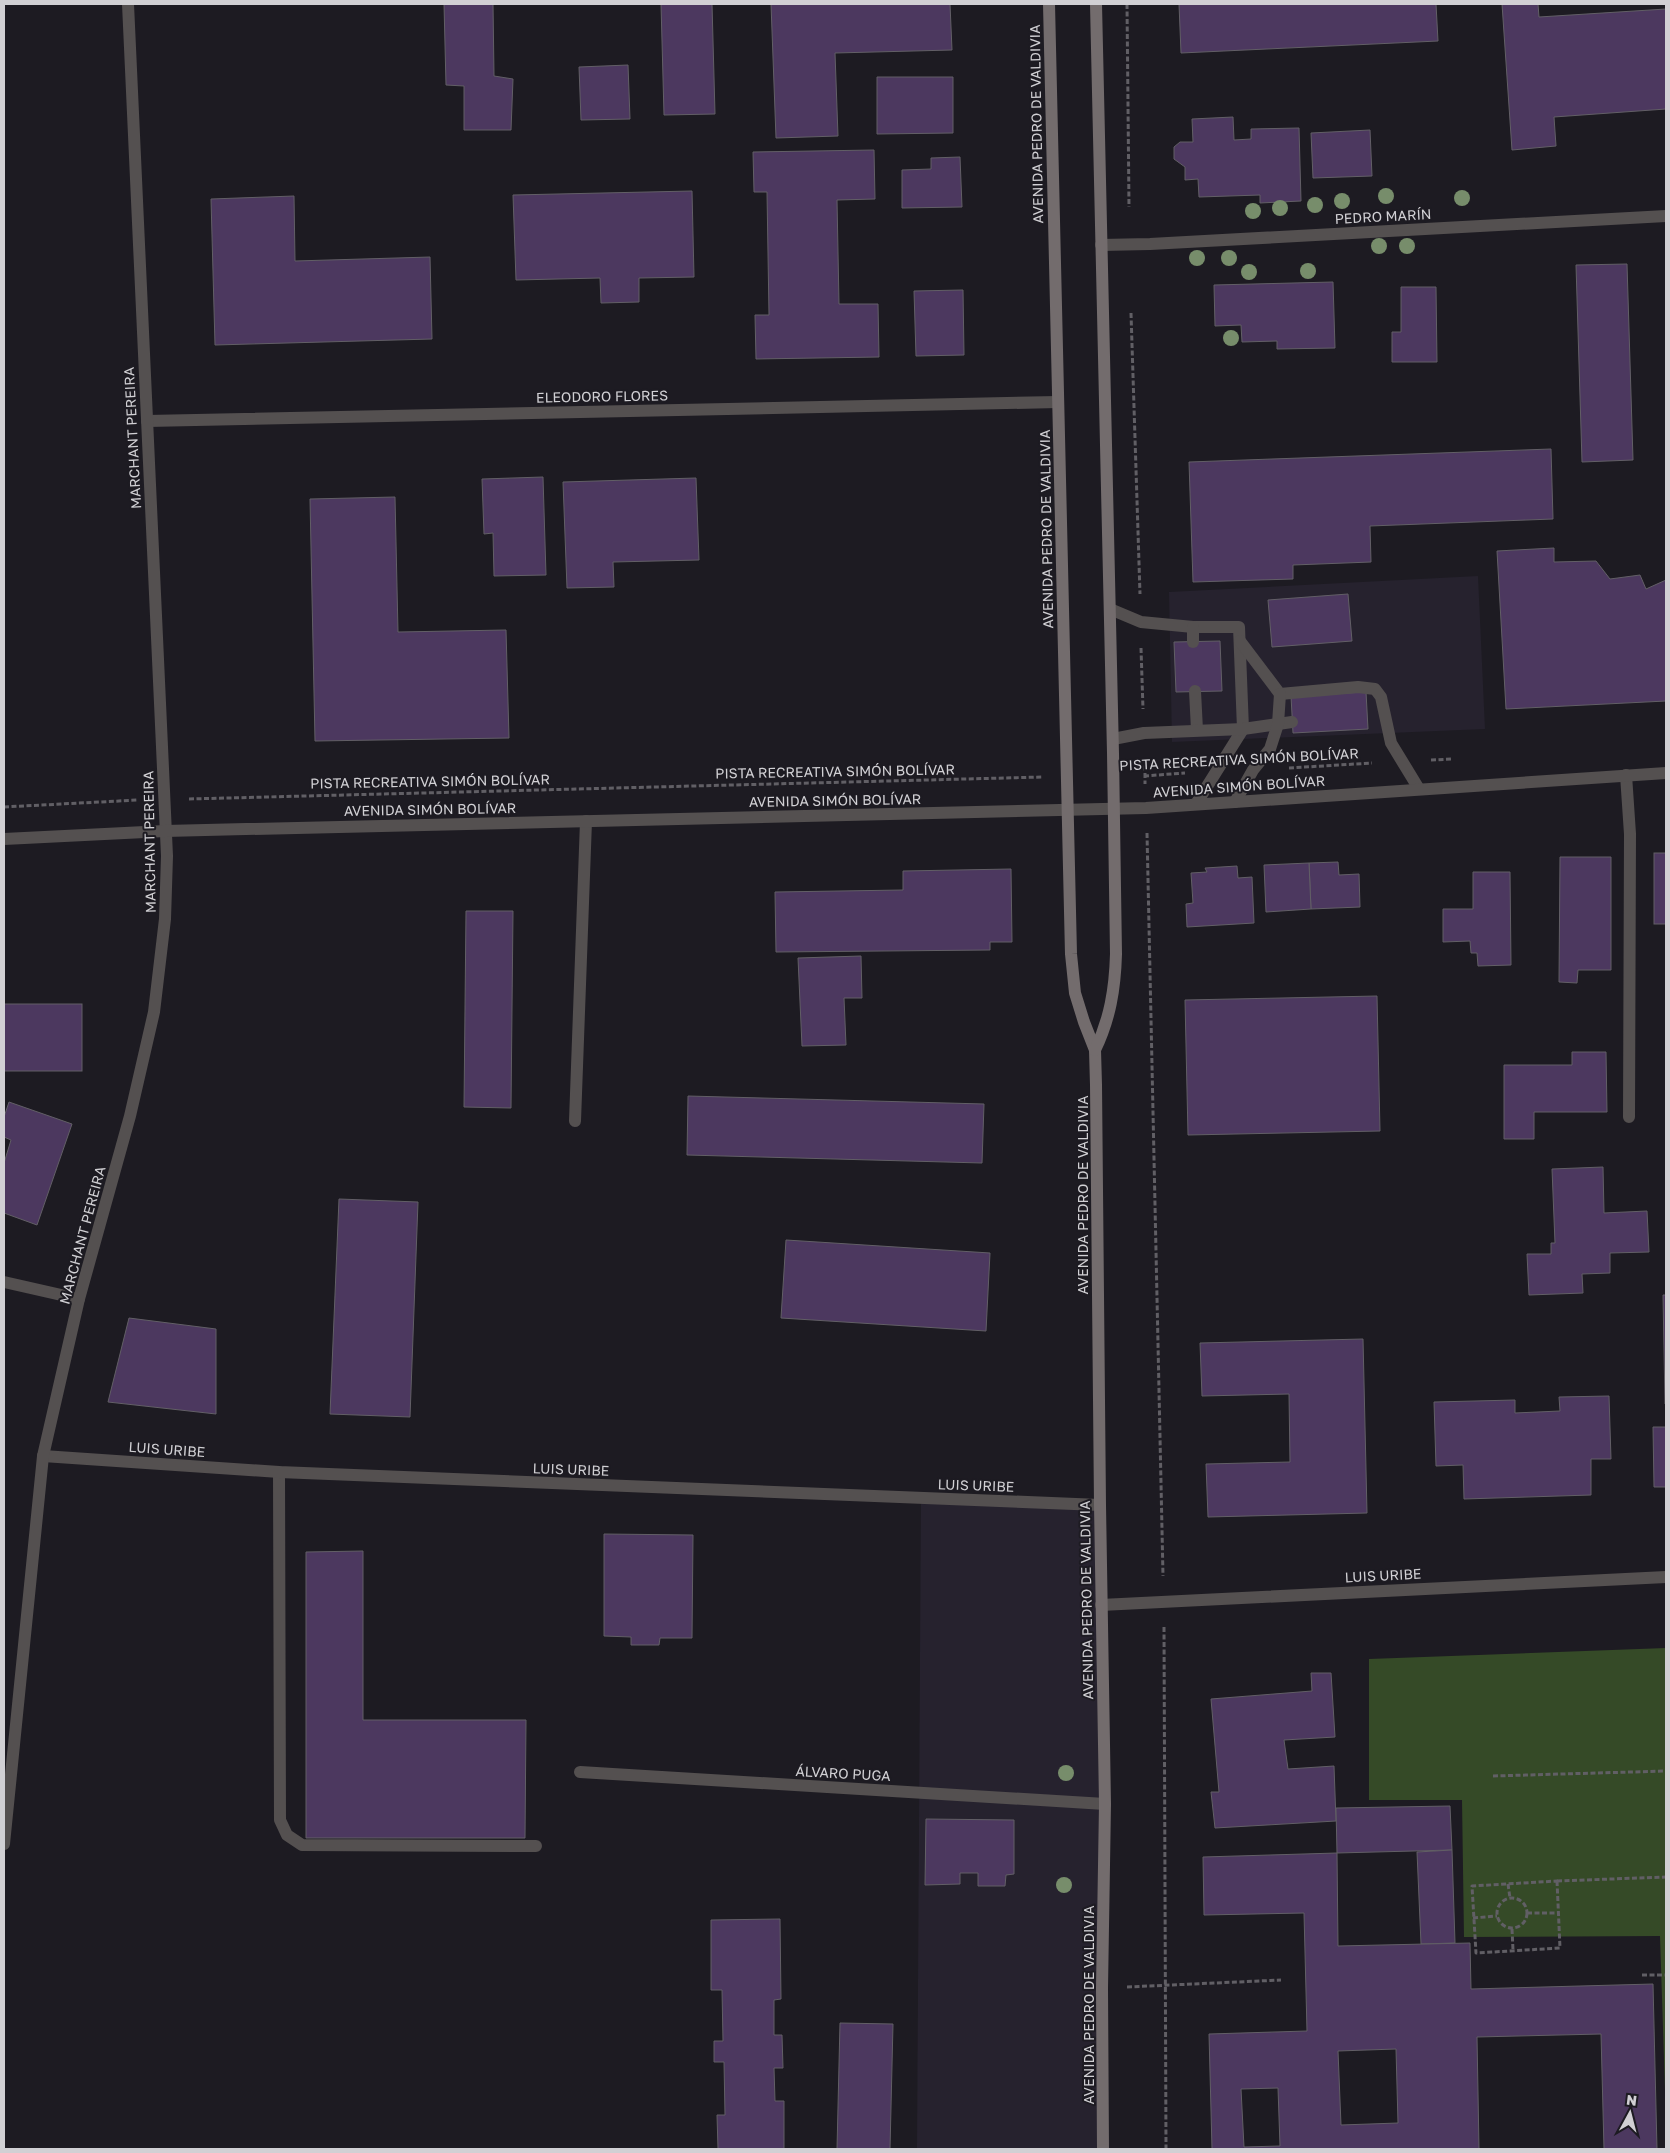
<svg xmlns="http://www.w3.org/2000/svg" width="1670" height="2153" font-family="'Golos Text',sans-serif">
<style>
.built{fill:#26222e}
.green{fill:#354a27}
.building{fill:#4c385f;stroke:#625f66;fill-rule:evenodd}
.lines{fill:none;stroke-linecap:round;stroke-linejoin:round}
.path{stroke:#615f65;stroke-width:3;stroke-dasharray:5 2.5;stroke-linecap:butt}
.service{stroke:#545050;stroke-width:12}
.minor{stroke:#545050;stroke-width:12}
.tertiary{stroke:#545050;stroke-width:12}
.secondary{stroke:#736c6d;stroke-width:12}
.tree{fill:#778d6b}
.labels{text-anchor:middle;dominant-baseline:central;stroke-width:4;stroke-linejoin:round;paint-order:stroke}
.street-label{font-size:14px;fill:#d1d0d4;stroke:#1d1b22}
</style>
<rect width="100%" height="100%" fill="#1d1b22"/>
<g class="built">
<path d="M 1478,576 L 1485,729 L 1172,742 L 1169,592 Z"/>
<path d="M 921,1494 L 1101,1502 L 1104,2149 L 917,2149 Z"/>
</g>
<path class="green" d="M 1666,1648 L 1666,2121 L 1660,1936 L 1464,1937 L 1462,1800 L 1369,1800 L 1369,1659 Z"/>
<g class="building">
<path d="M 444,4 L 493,4 L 494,76 L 513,79 L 511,130 L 464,130 L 464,86 L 446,85 Z"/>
<path d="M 661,4 L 712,4 L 715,114 L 664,115 Z"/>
<path d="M 771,4 L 950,4 L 952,50 L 835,53 L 838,136 L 776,138 Z"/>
<path d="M 1179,4 L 1436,4 L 1438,41 L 1181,53 Z"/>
<path d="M 1502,4 L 1538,4 L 1539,17 L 1666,9 L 1666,109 L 1554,117 L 1556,146 L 1512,150 Z"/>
<path d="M 628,65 L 630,119 L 581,120 L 579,67 Z"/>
<path d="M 877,77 L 953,77 L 953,133 L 877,134 Z"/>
<path d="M 1233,117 L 1234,140 L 1251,139 L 1251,129 L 1299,128 L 1301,201 L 1260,203 L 1260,195 L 1199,197 L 1198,179 L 1185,180 L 1185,167 L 1174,159 L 1174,147 L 1180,142 L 1193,142 L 1192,119 Z"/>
<path d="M 1370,130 L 1372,176 L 1313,178 L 1311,133 Z"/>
<path d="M 874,150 L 875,199 L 837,200 L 839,304 L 878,304 L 879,357 L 756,359 L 755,315 L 769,315 L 767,192 L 754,192 L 753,152 Z"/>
<path d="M 960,157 L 962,207 L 902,208 L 902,170 L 931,169 L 931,158 Z"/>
<path d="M 692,191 L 694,277 L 639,278 L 639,302 L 601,303 L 600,278 L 516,280 L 513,195 Z"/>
<path d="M 294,196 L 295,261 L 430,257 L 432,339 L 215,345 L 211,199 Z"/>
<path d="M 1627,264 L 1633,460 L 1582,462 L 1576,265 Z"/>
<path d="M 1333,282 L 1335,348 L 1277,349 L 1277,341 L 1242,342 L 1241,325 L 1215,326 L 1214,285 Z"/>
<path d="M 1401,287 L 1436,287 L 1437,362 L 1392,362 L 1392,332 L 1401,332 Z"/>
<path d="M 963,290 L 964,355 L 916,356 L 914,291 Z"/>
<path d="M 1551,449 L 1553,519 L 1370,526 L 1371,562 L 1293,565 L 1293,579 L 1193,582 L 1189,462 Z"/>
<path d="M 543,477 L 546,575 L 494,576 L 493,533 L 484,534 L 482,479 Z"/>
<path d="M 696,478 L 699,560 L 613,562 L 614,587 L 567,588 L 563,482 Z"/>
<path d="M 395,497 L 398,632 L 506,630 L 509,738 L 315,741 L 310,499 Z"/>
<path d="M 1554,548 L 1554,562 L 1596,561 L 1610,579 L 1640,575 L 1646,589 L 1666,580 L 1666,701 L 1506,709 L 1497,551 Z"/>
<path d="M 1348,594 L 1352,641 L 1272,647 L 1268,600 Z"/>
<path d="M 1220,641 L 1222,691 L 1176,692 L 1174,642 Z"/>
<path d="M 1366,692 L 1368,729 L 1293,733 L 1291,696 Z"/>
<rect x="1654" y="853" width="12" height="71"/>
<path d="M 1560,857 L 1611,857 L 1611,970 L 1578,970 L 1577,983 L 1559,982 Z"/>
<path d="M 1338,862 L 1339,875 L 1359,874 L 1360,907 L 1311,909 L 1309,863 Z"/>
<path d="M 1309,863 L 1311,909 L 1266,912 L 1264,865 Z"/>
<path d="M 1237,866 L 1238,878 L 1252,877 L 1254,923 L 1187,927 L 1186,904 L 1193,903 L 1191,873 L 1207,872 L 1205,868 Z"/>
<path d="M 1011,869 L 1012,942 L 990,942 L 990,950 L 776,952 L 775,892 L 903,890 L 903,871 Z"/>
<path d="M 1473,872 L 1510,872 L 1511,965 L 1478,966 L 1477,953 L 1471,953 L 1470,941 L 1443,942 L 1443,909 L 1473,909 Z"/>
<path d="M 466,911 L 513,911 L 511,1108 L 464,1107 Z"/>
<path d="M 861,956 L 862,998 L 844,998 L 846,1045 L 802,1046 L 798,958 Z"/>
<path d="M 1377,996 L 1380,1131 L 1188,1135 L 1185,1000 Z"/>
<rect x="4" y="1004" width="78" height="67"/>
<path d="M 1572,1052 L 1606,1052 L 1607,1112 L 1534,1112 L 1534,1139 L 1504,1139 L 1504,1065 L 1572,1065 Z"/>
<path d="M 688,1096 L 984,1104 L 982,1163 L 687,1155 Z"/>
<path d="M 9,1102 L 72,1124 L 37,1225 L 4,1213 L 4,1163 L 11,1140 L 4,1137 L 4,1117 Z"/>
<path d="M 1603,1167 L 1604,1213 L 1647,1211 L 1649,1252 L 1610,1253 L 1610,1273 L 1582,1274 L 1583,1293 L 1529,1295 L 1527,1254 L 1551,1254 L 1551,1243 L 1555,1243 L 1552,1169 Z"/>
<path d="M 339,1199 L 418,1202 L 410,1417 L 330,1414 Z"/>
<path d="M 786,1240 L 990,1253 L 986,1331 L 781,1318 Z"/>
<path d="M 1663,1295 L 1666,1295 L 1666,1404 L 1665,1404 Z"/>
<path d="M 129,1318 L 216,1329 L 216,1414 L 108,1402 Z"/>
<path d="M 1363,1339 L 1367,1513 L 1208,1517 L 1206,1464 L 1290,1462 L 1289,1394 L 1202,1396 L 1200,1343 Z"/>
<path d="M 1609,1396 L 1611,1459 L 1591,1459 L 1591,1495 L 1464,1499 L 1463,1465 L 1436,1466 L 1434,1402 L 1515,1400 L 1515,1413 L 1560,1411 L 1559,1397 Z"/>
<path d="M 1653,1427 L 1666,1427 L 1666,1487 L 1654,1487 Z"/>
<path d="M 604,1534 L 693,1535 L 692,1638 L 660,1638 L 659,1645 L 631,1645 L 631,1637 L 604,1636 Z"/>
<path d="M 363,1551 L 363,1720 L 526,1720 L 525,1838 L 306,1838 L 306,1552 Z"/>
<path d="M 1311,1673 L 1331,1673 L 1335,1737 L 1284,1740 L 1288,1769 L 1334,1766 L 1336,1821 L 1215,1828 L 1211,1792 L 1219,1792 L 1211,1699 L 1312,1691 Z"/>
<path d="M 1450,1806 L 1452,1850 L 1337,1853 L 1336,1808 Z"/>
<path d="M 926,1819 L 1014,1820 L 1014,1874 L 1006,1875 L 1005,1886 L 978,1886 L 978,1873 L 960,1873 L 960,1884 L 925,1885 Z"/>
<path d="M 1452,1850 L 1455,1943 L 1421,1944 L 1417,1852 Z"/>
<path d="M 1337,1853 L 1338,1946 L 1470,1943 L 1471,1989 L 1653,1984 L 1657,2149 L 1604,2149 L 1601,2034 L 1477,2037 L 1479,2149 L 1212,2149 L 1209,2034 L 1307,2031 L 1304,1913 L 1204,1915 L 1203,1857 ZM 1396,2049 L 1398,2123 L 1341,2125 L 1338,2051 ZM 1278,2088 L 1280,2146 L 1244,2147 L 1241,2089 Z"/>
<path d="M 780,1919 L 781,1999 L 774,2000 L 774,2035 L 782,2035 L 783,2068 L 774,2068 L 775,2101 L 784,2101 L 784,2149 L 718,2149 L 717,2115 L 725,2115 L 724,2062 L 714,2062 L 714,2041 L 723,2041 L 722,1990 L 711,1990 L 711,1920 Z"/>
<path d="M 840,2023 L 893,2024 L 890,2149 L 837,2149 Z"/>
</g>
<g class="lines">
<g class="path">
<path d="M 1127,4 L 1129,207"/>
<path d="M 1131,313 L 1140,594"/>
<path d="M 1141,648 L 1143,709"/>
<path d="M 1145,758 L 1145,784"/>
<path d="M 1431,760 L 1452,759"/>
<path d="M 1289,768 L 1372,763"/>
<path d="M 1144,776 L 1185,773"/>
<path d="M 189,799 L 1043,777"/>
<path d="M 4,807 L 138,800"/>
<path d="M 1147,833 L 1163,1576"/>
<path d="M 1164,1627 L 1166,2149"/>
<path d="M 1493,1776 L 1666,1771"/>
<path d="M 1557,1881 L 1560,1948 L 1476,1953 L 1472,1886 Z"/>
<path d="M 1557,1881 L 1666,1877"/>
<path d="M 1508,1884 L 1510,1898"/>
<circle cx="1512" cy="1913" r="15"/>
<path d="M 1527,1913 L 1558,1913"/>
<path d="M 1473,1918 L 1497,1916"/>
<path d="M 1512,1929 L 1513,1950"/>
<path d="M 1642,1975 L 1666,1975"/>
<path d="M 1127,1987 L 1281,1980"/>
</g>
<g class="service">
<path d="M 1110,609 L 1141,622 L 1193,627 L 1239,627 L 1243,729 L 1196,804"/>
<path d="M 1193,627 L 1193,642"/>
<path d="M 1240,641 L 1280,694 L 1358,687 L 1375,689 L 1381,697 L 1391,743 L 1419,789"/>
<path d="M 1195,691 L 1197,730"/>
<path d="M 1113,739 L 1144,733 L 1243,729 L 1292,722"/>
<path d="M 1235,802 L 1253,770 L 1270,749 L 1278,724 L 1280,694"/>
<path d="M 575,1121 L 586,821"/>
<path d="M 279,1472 L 280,1820 L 287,1835 L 302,1845 L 536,1846"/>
</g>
<g class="minor">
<path d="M 1101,245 L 1150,244 L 1666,216"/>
<path d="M 147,421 L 1058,402"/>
<path d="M 1626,775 L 1630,834 L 1629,1117"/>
<path d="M 4,1282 L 79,1299"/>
<path d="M 43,1456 L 279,1472 L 1100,1505"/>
<path d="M 1101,1605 L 1666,1577"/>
<path d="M 580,1772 L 1105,1804"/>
<path d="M 4,1844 L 43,1456 L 79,1299 L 130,1116 L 154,1012 L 165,919 L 167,856 L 128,4"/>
</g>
<path class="tertiary" d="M 4,839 L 165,831 L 1146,808 L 1666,773"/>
<g class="secondary">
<path d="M 1049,4 L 1071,954 L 1075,993 L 1084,1022 L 1095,1050 L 1096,1085 L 1100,1505 L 1105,1804 L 1102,1988 L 1103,2149"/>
<path d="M 1095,1050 C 1110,1019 1115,989 1116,954 L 1113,753 L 1096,4"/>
</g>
</g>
<g class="tree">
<circle cx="1386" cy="196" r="8"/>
<circle cx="1462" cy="198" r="8"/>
<circle cx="1342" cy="201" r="8"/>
<circle cx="1315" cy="205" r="8"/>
<circle cx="1280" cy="208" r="8"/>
<circle cx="1253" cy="211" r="8"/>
<circle cx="1379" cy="246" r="8"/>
<circle cx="1407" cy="246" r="8"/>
<circle cx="1197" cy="258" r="8"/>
<circle cx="1229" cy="258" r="8"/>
<circle cx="1308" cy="271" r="8"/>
<circle cx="1249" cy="272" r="8"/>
<circle cx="1231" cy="338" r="8"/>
<circle cx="1066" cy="1773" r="8"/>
<circle cx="1064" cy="1885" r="8"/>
</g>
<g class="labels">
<g class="street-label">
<text transform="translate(1036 124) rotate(-91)">AVENIDA PEDRO DE VALDIVIA</text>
<text transform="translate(1383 216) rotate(-3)">PEDRO MARÍN</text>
<text transform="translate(602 396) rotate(-1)">ELEODORO FLORES</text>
<text transform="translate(132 438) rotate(-93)">MARCHANT PEREIRA</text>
<text transform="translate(1046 529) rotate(-91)">AVENIDA PEDRO DE VALDIVIA</text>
<text transform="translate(1239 759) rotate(-3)">PISTA RECREATIVA SIMÓN BOLÍVAR</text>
<text transform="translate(835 771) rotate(-1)">PISTA RECREATIVA SIMÓN BOLÍVAR</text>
<text transform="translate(430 781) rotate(-1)">PISTA RECREATIVA SIMÓN BOLÍVAR</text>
<text transform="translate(1239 786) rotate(-4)">AVENIDA SIMÓN BOLÍVAR</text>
<text transform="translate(835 800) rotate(-1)">AVENIDA SIMÓN BOLÍVAR</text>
<text transform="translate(430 809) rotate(-1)">AVENIDA SIMÓN BOLÍVAR</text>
<text transform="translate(149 842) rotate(-91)">MARCHANT PEREIRA</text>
<text transform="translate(1082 1195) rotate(-90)">AVENIDA PEDRO DE VALDIVIA</text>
<text transform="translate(82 1235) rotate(-75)">MARCHANT PEREIRA</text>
<text transform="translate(167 1449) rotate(4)">LUIS URIBE</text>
<text transform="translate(571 1469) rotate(2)">LUIS URIBE</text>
<text transform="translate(976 1485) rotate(2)">LUIS URIBE</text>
<text transform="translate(1383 1575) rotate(-3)">LUIS URIBE</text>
<text transform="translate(1086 1600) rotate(-91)">AVENIDA PEDRO DE VALDIVIA</text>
<text transform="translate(843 1773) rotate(3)">ÁLVARO PUGA</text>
<text transform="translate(1088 2005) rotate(-90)">AVENIDA PEDRO DE VALDIVIA</text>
</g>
</g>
<rect width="1670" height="2153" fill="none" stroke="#d1d0d4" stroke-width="10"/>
<g transform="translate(1630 2113) rotate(7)" stroke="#1d1b22" stroke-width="4" paint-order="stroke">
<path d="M0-4L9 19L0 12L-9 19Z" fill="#d1d0d4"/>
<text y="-8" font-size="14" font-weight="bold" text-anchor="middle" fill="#d1d0d4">N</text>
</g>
</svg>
